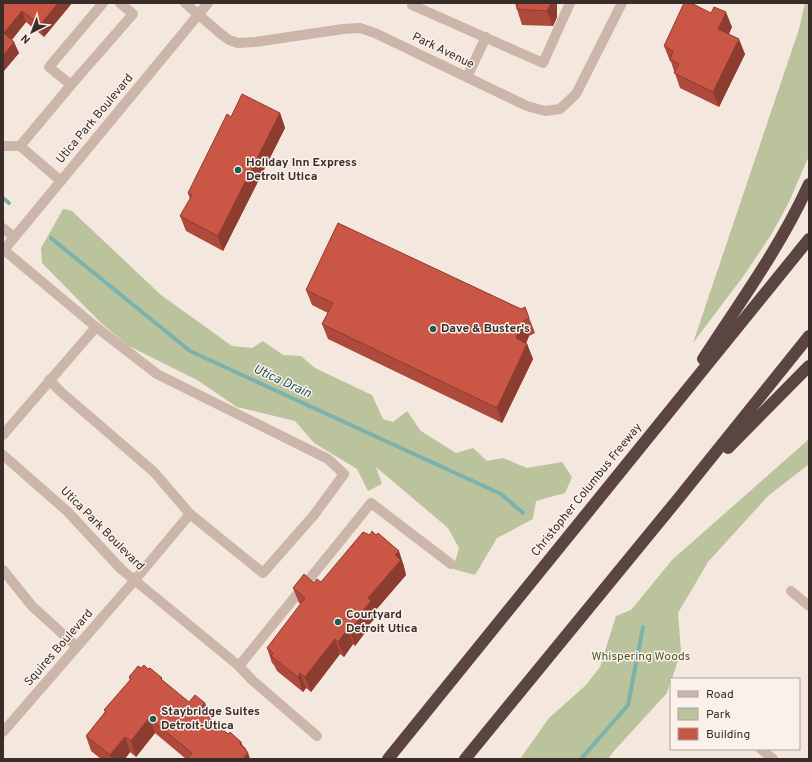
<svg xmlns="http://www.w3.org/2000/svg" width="812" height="762" font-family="Overpass,sans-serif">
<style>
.green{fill:#bbc39d}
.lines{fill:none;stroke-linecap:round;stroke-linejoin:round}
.stream{stroke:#7bb2ae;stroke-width:4}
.minor{stroke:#ccb5a9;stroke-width:10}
.highway{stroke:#5a4540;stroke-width:12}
.wall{fill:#ae4a3b}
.shaded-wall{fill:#8d3c30}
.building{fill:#ca5645;stroke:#8d3c30}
.poi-dot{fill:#1d5d59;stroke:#fbf1eb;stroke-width:1.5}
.labels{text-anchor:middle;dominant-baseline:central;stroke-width:3;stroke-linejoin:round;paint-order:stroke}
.street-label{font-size:12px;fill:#392c29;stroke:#fbf1eb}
.poi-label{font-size:12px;font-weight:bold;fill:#392c29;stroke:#fbf1eb;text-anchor:start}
.park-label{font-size:12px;fill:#4d592c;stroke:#fbf1eb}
.water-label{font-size:13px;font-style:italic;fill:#1d5d59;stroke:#fbf1eb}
</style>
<rect width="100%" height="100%" fill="#f4e7de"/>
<g class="green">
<path d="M 805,3 L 809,3 L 809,156 L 788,204 L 771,235 L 745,274 L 693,343 L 799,29 Z"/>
<path d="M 63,209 L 72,211 L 161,295 L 232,346 L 252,348 L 263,341 L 283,355 L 301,356 L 315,368 L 372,395 L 383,419 L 393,422 L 407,411 L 421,431 L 456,453 L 473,448 L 487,461 L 503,458 L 527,468 L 562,462 L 572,477 L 565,493 L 536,501 L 533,519 L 497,538 L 475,575 L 453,569 L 459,548 L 448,528 L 376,467 L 382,484 L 368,491 L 357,469 L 314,443 L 295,421 L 237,407 L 197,380 L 129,346 L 101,323 L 42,263 L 41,248 Z"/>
<path d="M 809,439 L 809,464 L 768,496 L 708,562 L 678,613 L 681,651 L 672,679 L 671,679 L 667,693 L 614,751 L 608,759 L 520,759 L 549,718 L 586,685 L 600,667 L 616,616 L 631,610 L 672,560 Z"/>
</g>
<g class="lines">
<g class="stream">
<path d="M 3,198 L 9,203"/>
<path d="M 51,238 L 190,351 L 501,494 L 523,513"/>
<path d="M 581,759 L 628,705 L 643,627"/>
</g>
<g class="minor">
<path d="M 185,3 L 221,34 L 229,40 L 238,43 L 255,42 L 343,29 L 360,28 L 375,33 L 527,106 L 545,111 L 560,109 L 576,94 L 622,3"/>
<path d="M 412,3 L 412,5 L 543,63 L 570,3"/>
<path d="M 467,77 L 486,37"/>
<path d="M 71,85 L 133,14 L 120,3"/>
<path d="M 3,146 L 20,146"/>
<path d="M 61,181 L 20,146 L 71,85 L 49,67 L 103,3"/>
<path d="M 3,228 L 14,237"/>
<path d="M 4,250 L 96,327 L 157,374 L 328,459 L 344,474 L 314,515 L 263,573 L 190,514 L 154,472 L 61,392 L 49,380"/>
<path d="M 3,251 L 208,3"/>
<path d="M 3,435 L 96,327"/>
<path d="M 3,455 L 67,511 L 121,569 L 239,666 L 252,680 L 317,736"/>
<path d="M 3,570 L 32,606 L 76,646"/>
<path d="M 791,591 L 809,606"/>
<path d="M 239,666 L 371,503 L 451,564"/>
<path d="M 3,732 L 134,581 L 190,514"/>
<path d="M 761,749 L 773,759"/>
</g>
<g class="highway">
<path d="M 703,359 C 740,302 781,246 809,184"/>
<path d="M 728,448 L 809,366"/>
<path d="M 388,759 L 809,239"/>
<path d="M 465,759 L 678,499 L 809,336"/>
</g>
</g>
<g class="wall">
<path d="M 3,3 L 72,3 L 44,37 L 26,22 L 12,40 L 19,53 L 3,72 Z"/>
<path d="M 515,3 L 557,3 L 557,17 L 553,26 L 522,25 Z"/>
<path d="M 732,27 L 729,34 L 745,54 L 719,107 L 680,88 L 671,62 L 670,61 L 664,46 Z"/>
<path d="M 280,113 L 285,128 L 223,251 L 186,231 L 180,216 L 190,199 L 188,193 L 231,117 Z"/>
<path d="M 306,290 L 521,309 L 525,307 L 535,333 L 529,336 L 526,343 L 527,344 L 533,359 L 502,423 L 328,339 L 322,324 L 328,313 L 312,305 Z"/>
<path d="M 370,535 L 376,535 L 404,566 L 404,567 L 406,575 L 375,611 L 377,616 L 366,628 L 367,630 L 355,646 L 353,644 L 344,657 L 340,654 L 311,692 L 306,688 L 303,692 L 277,671 L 274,665 L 272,663 L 267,648 L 301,604 L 299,603 L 293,588 L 314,583 L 321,582 Z"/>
<path d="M 141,668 L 164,682 L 189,702 L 211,718 L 210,719 L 228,734 L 241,742 L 243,746 L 245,748 L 247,751 L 248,753 L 250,759 L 186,759 L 155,733 L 136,757 L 130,752 L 125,759 L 101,759 L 91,751 L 86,736 L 105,712 L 104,710 L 130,681 L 129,677 Z"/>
</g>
<g class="shaded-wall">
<path d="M 58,3 L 72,3 L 44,37 L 40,25 Z"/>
<path d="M 551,3 L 557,3 L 557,17 L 553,26 L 547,11 Z"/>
<path d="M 22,11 L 26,22 L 8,44 L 4,33 Z"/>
<path d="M 726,12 L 732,27 L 724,44 L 718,29 Z"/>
<path d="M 739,39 L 745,54 L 719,107 L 713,92 Z"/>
<path d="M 14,42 L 19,53 L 3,72 L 3,56 Z"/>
<path d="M 280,113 L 285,128 L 223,251 L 218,236 Z"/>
<path d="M 523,321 L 529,336 L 522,353 L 516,338 Z"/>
<path d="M 527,344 L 533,359 L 502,423 L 497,408 Z"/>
<path d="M 399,551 L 404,566 L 404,567 L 406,575 L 375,611 L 377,616 L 366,628 L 367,630 L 355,646 L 350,631 L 361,613 L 368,598 L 395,555 Z"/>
<path d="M 348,629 L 353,644 L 344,657 L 338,642 Z"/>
<path d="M 335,639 L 340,654 L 311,692 L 305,677 Z"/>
<path d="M 300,673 L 306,688 L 303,692 L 298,677 Z"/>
<path d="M 205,703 L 211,718 L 205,725 L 200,710 Z"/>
<path d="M 149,718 L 155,733 L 136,757 L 131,741 Z"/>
<path d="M 125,737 L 130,752 L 125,759 L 111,759 L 110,755 Z"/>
<path d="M 241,742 L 246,755 L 245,749 L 245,748 L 247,754 L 248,753 L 250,759 L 243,759 L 240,744 Z"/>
</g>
<g class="building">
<path d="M 3,3 L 58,3 L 40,25 L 22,11 L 4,33 L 14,42 L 3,56 Z"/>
<path d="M 517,3 L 551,3 L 547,11 L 517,9 Z"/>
<path d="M 684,3 L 691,3 L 711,13 L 714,7 L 726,12 L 718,29 L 739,39 L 713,92 L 674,73 L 679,64 L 670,59 L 673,51 L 664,46 Z"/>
<path d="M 242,94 L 280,113 L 218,236 L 180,216 L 192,195 L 188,193 L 227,114 L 231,117 Z"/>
<path d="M 338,223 L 521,309 L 525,307 L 529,318 L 523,321 L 516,338 L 527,344 L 497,408 L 322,324 L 333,303 L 306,290 Z"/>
<path d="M 372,531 L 376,535 L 378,533 L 399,551 L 395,555 L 401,560 L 368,598 L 371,601 L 361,613 L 362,615 L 350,631 L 348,629 L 338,642 L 335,639 L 305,677 L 300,673 L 298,677 L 271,656 L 273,653 L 267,648 L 305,598 L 293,588 L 304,574 L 314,583 L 317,579 L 321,582 L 363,532 L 370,535 Z"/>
<path d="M 144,665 L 148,669 L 150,668 L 162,678 L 161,679 L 189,702 L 195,695 L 205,703 L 200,710 L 228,734 L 230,732 L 241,742 L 240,744 L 245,748 L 245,749 L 248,753 L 243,759 L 187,759 L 192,753 L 149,718 L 131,741 L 125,737 L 110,755 L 86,736 L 106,711 L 104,710 L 131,679 L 129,677 L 138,666 L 141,668 Z"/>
</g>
<g class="poi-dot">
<circle cx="238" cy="170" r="4"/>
<circle cx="433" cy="329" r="4"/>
<circle cx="338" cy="622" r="4"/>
<circle cx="153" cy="719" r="4"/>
</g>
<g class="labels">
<g class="street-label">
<text transform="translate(443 51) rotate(26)">Park Avenue</text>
<text transform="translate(95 119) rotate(-50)">Utica Park Boulevard</text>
<text transform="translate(587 490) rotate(-51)">Christopher Columbus Freeway</text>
<text transform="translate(102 529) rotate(45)">Utica Park Boulevard</text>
<text transform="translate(59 648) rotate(-49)">Squires Boulevard</text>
</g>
<g class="poi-label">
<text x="246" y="163">Holiday Inn Express<tspan x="246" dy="14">Detroit Utica</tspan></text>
<text x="441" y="329">Dave &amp; Buster's</text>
<text x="346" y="615">Courtyard<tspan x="346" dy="14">Detroit Utica</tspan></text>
<text x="161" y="712">Staybridge Suites<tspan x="161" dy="14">Detroit-Utica</tspan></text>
</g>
<g class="park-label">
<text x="641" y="657">Whispering Woods</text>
</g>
<g class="water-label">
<text transform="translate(282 382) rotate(25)">Utica Drain</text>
</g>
</g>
<rect width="812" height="762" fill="none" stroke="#392c29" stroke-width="8"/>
<rect x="670" y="678" width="130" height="72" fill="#fbf1eb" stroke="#ada29d"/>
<rect x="678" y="691" width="20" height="6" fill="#ccb5a9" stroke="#ada29d"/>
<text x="706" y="698" font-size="12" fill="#392c29">Road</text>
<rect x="678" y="708" width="20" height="12" fill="#bbc39d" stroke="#ada29d"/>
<text x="706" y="718" font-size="12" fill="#392c29">Park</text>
<rect x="678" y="728" width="20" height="12" fill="#ca5645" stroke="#ada29d"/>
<text x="706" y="738" font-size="12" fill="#392c29">Building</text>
<g transform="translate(32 32) rotate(222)" stroke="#fbf1eb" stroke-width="3" paint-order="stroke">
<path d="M0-3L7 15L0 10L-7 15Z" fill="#392c29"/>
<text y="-6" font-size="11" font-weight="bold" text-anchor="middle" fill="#392c29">N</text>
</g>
</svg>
